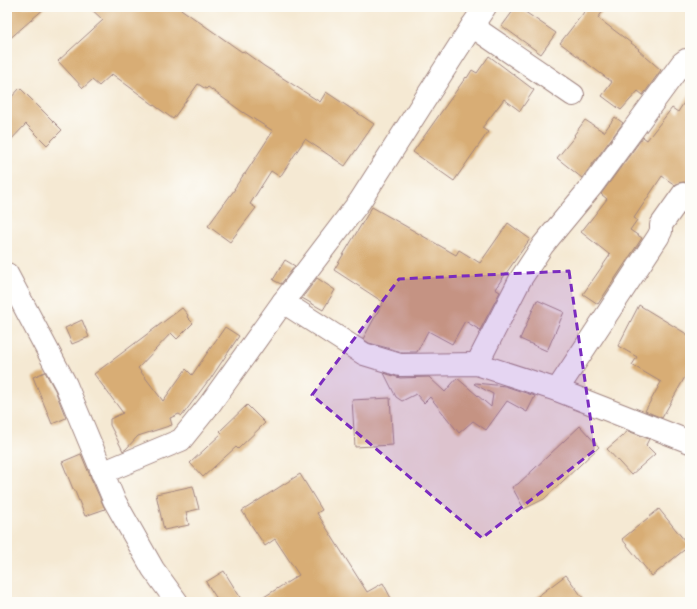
<svg xmlns="http://www.w3.org/2000/svg" width="697" height="609" font-family="'Sorts Mill Goudy',serif">
<style>
.building{fill:#d8ad74}
.lines{fill:none;stroke-linecap:round;stroke-linejoin:round}
.minor-casing{stroke:#a0847f;stroke-width:24}
.minor{stroke:#fff;stroke-width:22}
.marked{fill:#7b2cbf;fill-opacity:0.2;stroke:#7b2cbf;stroke-width:3;stroke-dasharray:8 5;stroke-linejoin:round}
</style>
<rect width="100%" height="100%" fill="#fdfcf7"/>
<filter id="ink" filterUnits="userSpaceOnUse"><feTurbulence type="fractalNoise" baseFrequency=".025" numOctaves="2"/><feDisplacementMap in="SourceGraphic" scale="8" xChannelSelector="R" yChannelSelector="G"/><feConvolveMatrix kernelMatrix="1 2 1 2 8 2 1 2 1" color-interpolation-filters="sRGB"/></filter>
<filter id="wash" filterUnits="userSpaceOnUse"><feTurbulence type="fractalNoise" baseFrequency=".012" numOctaves="4" result="noise"/><feDisplacementMap in="SourceGraphic" scale="16" xChannelSelector="R" yChannelSelector="G"/><feGaussianBlur stdDeviation="0.9" result="paint"/><feColorMatrix in="noise" values="0 0 0 0 0 0 0 0 0 0 0 0 0 0 0 0 0 1.4 0 .05"/><feComposite in="paint" operator="in"/></filter>
<g filter="url(#wash)">
<rect width="100%" height="100%" fill="#f5e9d3"/>
<g id="blocks">
<g class="building">
<path d="M 7,7 L 46,7 L 7,41 Z"/>
<path d="M 89,7 L 178,7 L 242,52 L 243,51 L 264,66 L 320,102 L 326,92 L 374,124 L 345,166 L 305,139 L 280,177 L 271,171 L 250,204 L 256,208 L 230,242 L 208,226 L 235,189 L 234,189 L 244,174 L 245,174 L 273,131 L 241,111 L 208,87 L 206,89 L 198,84 L 173,119 L 112,74 L 99,86 L 92,80 L 83,88 L 58,61 L 103,20 Z"/>
<path d="M 516,7 L 518,7 L 556,33 L 541,54 L 502,26 Z"/>
<path d="M 588,7 L 606,7 L 598,18 L 639,49 L 638,50 L 661,70 L 643,95 L 638,91 L 621,110 L 602,96 L 612,82 L 560,43 Z"/>
<path d="M 489,56 L 534,90 L 520,111 L 504,99 L 482,128 L 488,132 L 454,181 L 413,152 L 466,77 L 467,78 L 472,70 L 477,73 Z"/>
<path d="M 20,88 L 62,130 L 47,145 L 26,124 L 7,144 L 7,102 Z"/>
<path d="M 690,93 L 690,184 L 684,182 L 678,183 L 675,185 L 662,176 L 634,218 L 637,220 L 630,230 L 642,238 L 598,304 L 583,294 L 610,255 L 581,232 L 607,199 L 601,194 L 643,137 L 647,140 L 672,108 L 678,112 Z"/>
<path d="M 615,117 L 623,123 L 582,178 L 557,158 L 575,136 L 574,135 L 585,120 L 604,132 Z"/>
<path d="M 372,207 L 456,255 L 459,250 L 480,263 L 508,223 L 530,239 L 495,289 L 500,292 L 480,330 L 465,321 L 452,344 L 428,331 L 417,352 L 402,352 L 369,343 L 363,339 L 383,302 L 334,270 Z"/>
<path d="M 285,260 L 295,266 L 281,284 L 273,280 Z"/>
<path d="M 317,278 L 335,290 L 323,310 L 302,298 Z"/>
<path d="M 537,300 L 564,312 L 547,351 L 520,339 Z"/>
<path d="M 639,305 L 690,336 L 690,368 L 662,418 L 645,411 L 661,382 L 632,365 L 637,357 L 618,346 Z"/>
<path d="M 182,308 L 188,315 L 187,317 L 193,323 L 177,339 L 171,333 L 138,368 L 163,401 L 186,369 L 192,375 L 225,327 L 239,336 L 209,381 L 208,381 L 182,416 L 179,414 L 170,418 L 172,425 L 138,436 L 126,449 L 123,451 L 110,425 L 110,419 L 123,413 L 94,374 Z"/>
<path d="M 82,320 L 89,337 L 72,344 L 65,328 Z"/>
<path d="M 45,372 L 55,390 L 66,418 L 52,424 L 33,377 Z"/>
<path d="M 384,373 L 400,378 L 429,377 L 445,392 L 457,378 L 491,407 L 493,394 L 474,384 L 475,383 L 505,386 L 535,396 L 527,412 L 507,401 L 486,430 L 473,421 L 459,433 L 430,397 L 424,403 L 416,394 L 402,401 L 396,397 Z"/>
<path d="M 390,398 L 393,445 L 355,447 L 352,400 Z"/>
<path d="M 247,405 L 265,423 L 238,449 L 236,447 L 203,477 L 190,463 L 222,433 L 220,431 Z"/>
<path d="M 580,426 L 599,447 L 544,499 L 524,509 L 512,487 L 518,484 Z"/>
<path d="M 628,431 L 649,439 L 646,445 L 655,454 L 631,475 L 607,449 Z"/>
<path d="M 81,454 L 91,478 L 105,509 L 85,516 L 74,489 L 73,489 L 62,462 Z"/>
<path d="M 300,474 L 322,510 L 317,513 L 367,592 L 383,583 L 393,602 L 256,602 L 299,575 L 275,539 L 265,546 L 242,511 Z"/>
<path d="M 193,486 L 199,509 L 186,512 L 189,525 L 164,530 L 156,494 Z"/>
<path d="M 659,509 L 689,546 L 652,576 L 622,539 Z"/>
<path d="M 224,571 L 243,602 L 219,602 L 206,582 Z"/>
<path d="M 566,575 L 586,602 L 530,602 Z"/>
</g>
</g>
</g>
<g filter="url(#ink)">
<use href="#blocks" fill-opacity="0" stroke="#a0847f" stroke-width="1"/>
<g class="lines">
<g class="minor-casing">
<g id="minor">
<path d="M 472,26 L 573,95"/>
<path d="M 7,274 L 66,385 L 114,500 L 153,569 L 177,602"/>
<path d="M 283,302 L 364,354 L 400,365 L 477,364 L 557,390 L 690,442"/>
<path d="M 477,364 L 520,280 L 543,245 L 591,187 L 682,63 L 686,60 L 690,60"/>
<path d="M 557,390 L 658,237 L 661,231 L 661,225 L 683,194"/>
<path d="M 102,473 L 181,440 L 210,404 L 283,302 L 360,201 L 472,26 L 485,7"/>
</g>
</g>
<use href="#minor" class="minor"/>
</g>
</g>
<path class="marked" d="M 569,271 L 595,450 L 482,538 L 312,395 L 399,279 Z"/>
<rect width="697" height="609" fill="none" stroke="#fdfcf7" stroke-width="24"/>
</svg>
